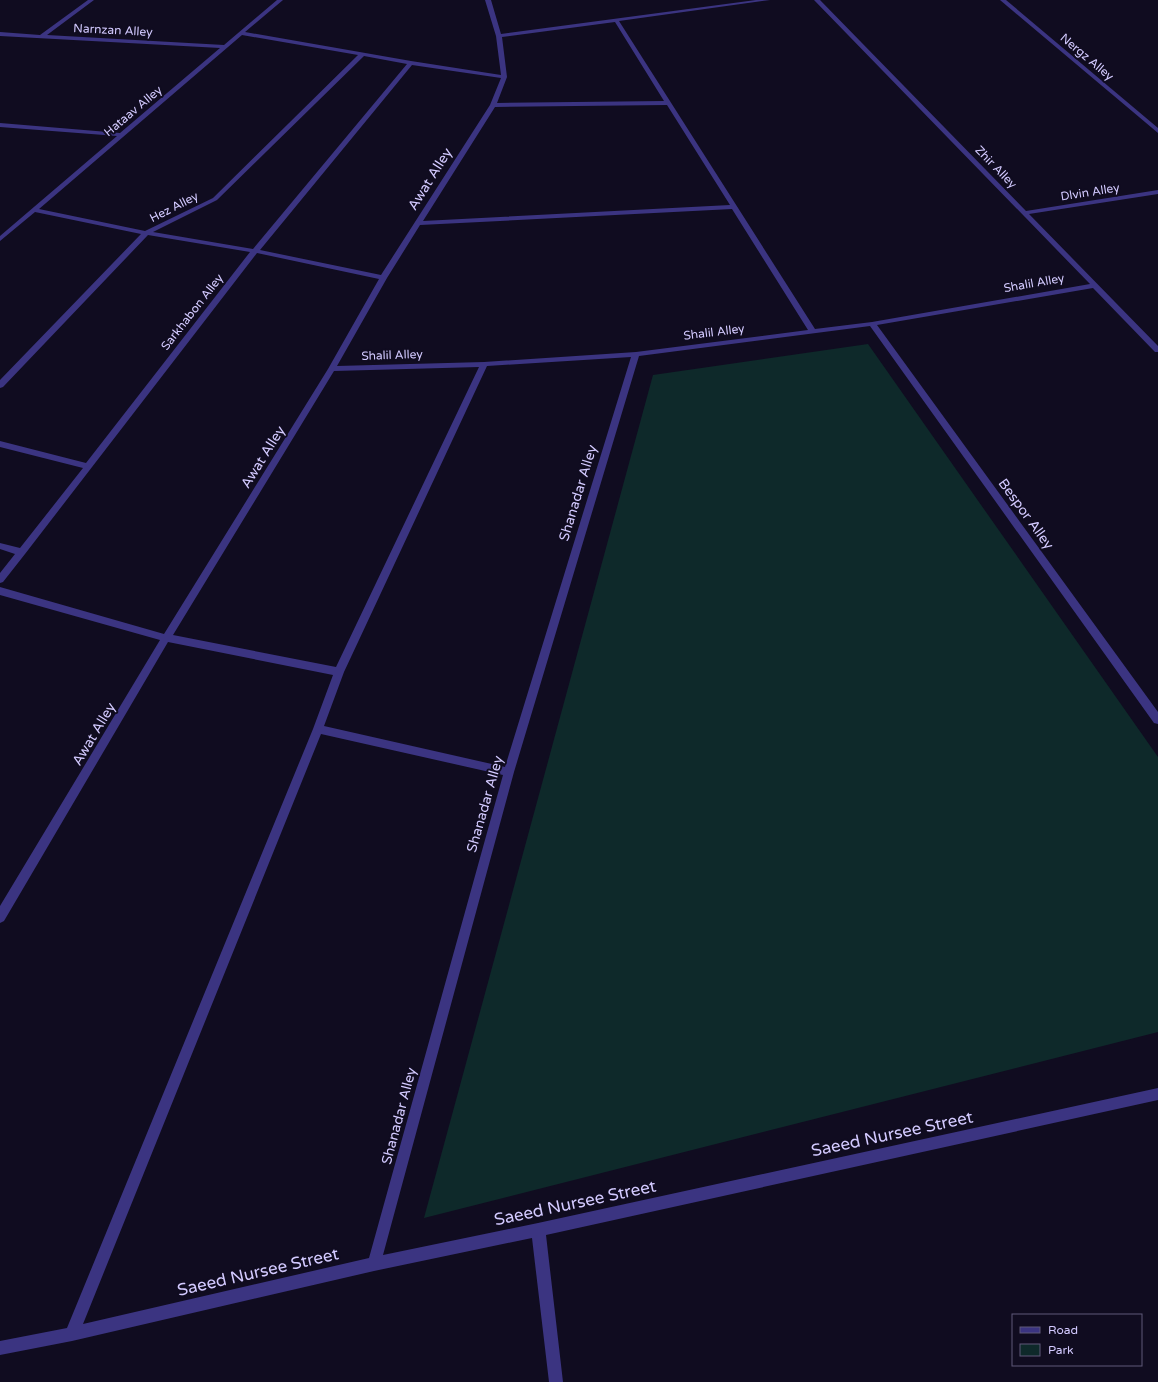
<svg xmlns="http://www.w3.org/2000/svg" width="1158" height="1382" font-family="'Varela Round',sans-serif">
<style>
.green{fill:#0e292a}
.lines{fill:none;stroke-linecap:round;stroke-linejoin:round}
.minor{fill:#3b3481;fill-rule:evenodd}
.labels{text-anchor:middle;dominant-baseline:central;stroke-width:4;stroke-linejoin:round;paint-order:stroke}
.far-street-label{font-size:12px;fill:#d3caff;stroke:#100c20}
.street-label{font-size:14px;fill:#d3caff;stroke:#100c20}
.near-street-label{font-size:17px;fill:#d3caff;stroke:#100c20}
</style>
<rect width="100%" height="100%" fill="#100c20"/>
<path class="green" d="M 868,344 L 1158,757 L 1158,1032 L 424,1218 L 653,375 Z"/>
<g class="lines">
<g class="minor">
<path d="M 88,0 L 94,0 L 47,35 L 224,45 L 277,0 L 283,0 L 245,32 L 411,61 L 501,75 L 496,36 L 485,0 L 491,0 L 501,34 L 756,0 L 770,0 L 619,21 L 815,329 L 872,322 L 1090,284 L 814,0 L 820,0 L 1026,211 L 1158,190 L 1158,194 L 1029,214 L 1158,346 L 1158,352 L 1155,352 L 1093,288 L 877,325 L 1158,712 L 1158,724 L 1154,723 L 870,326 L 639,356 L 514,772 L 383,1255 L 538,1223 L 1158,1088 L 1158,1100 L 546,1235 L 563,1382 L 549,1382 L 532,1238 L 374,1271 L 72,1341 L 0,1355 L 0,1341 L 67,1328 L 313,729 L 333,675 L 168,642 L 4,921 L 0,923 L 0,906 L 160,640 L 0,595 L 0,587 L 164,634 L 328,369 L 379,279 L 257,253 L 25,554 L 3,582 L 0,583 L 0,573 L 15,554 L 0,549 L 0,543 L 20,548 L 83,468 L 0,447 L 0,441 L 86,463 L 250,252 L 148,235 L 3,387 L 0,388 L 0,380 L 141,234 L 35,212 L 0,241 L 0,236 L 117,136 L 0,127 L 0,123 L 120,133 L 220,48 L 0,36 L 0,32 L 40,35 ZM 615,22 L 664,101 L 497,103 L 507,77 L 502,37 ZM 242,35 L 358,55 L 213,198 L 145,231 L 39,209 ZM 364,56 L 407,64 L 253,249 L 153,232 L 217,200 ZM 412,65 L 501,78 L 490,105 L 381,275 L 260,250 ZM 667,105 L 730,205 L 423,221 L 495,107 ZM 732,209 L 808,330 L 636,352 L 484,362 L 337,366 L 387,278 L 420,225 ZM 631,357 L 505,767 L 324,726 L 344,672 L 487,366 ZM 479,367 L 336,667 L 173,635 L 334,371 ZM 321,734 L 503,775 L 369,1258 L 83,1324 Z"/>
<path d="M 1000,0 L 1006,0 L 1158,128 L 1158,133 Z"/>
</g>
</g>
<g class="labels">
<g class="far-street-label">
<text transform="translate(113 30) rotate(3)">Narnzan Alley</text>
<text transform="translate(1087 57) rotate(40)">Nergz Alley</text>
<text transform="translate(133 111) rotate(-40)">Hataav Alley</text>
<text transform="translate(996 167) rotate(46)">Zhir Alley</text>
<text transform="translate(1090 192) rotate(-9)">Dlvin Alley</text>
<text transform="translate(174 207) rotate(-27)">Hez Alley</text>
<text transform="translate(1034 283) rotate(-10)">Shalil Alley</text>
<text transform="translate(192 312) rotate(-52)">Sarkhabon Alley</text>
<text transform="translate(714 332) rotate(-7)">Shalil Alley</text>
<text transform="translate(392 355) rotate(-2)">Shalil Alley</text>
</g>
<g class="street-label">
<text transform="translate(430 179) rotate(-58)">Awat Alley</text>
<text transform="translate(263 457) rotate(-58)">Awat Alley</text>
<text transform="translate(578 493) rotate(-73)">Shanadar Alley</text>
<text transform="translate(1026 514) rotate(54)">Bespor Alley</text>
<text transform="translate(94 734) rotate(-59)">Awat Alley</text>
<text transform="translate(485 804) rotate(-74)">Shanadar Alley</text>
<text transform="translate(399 1116) rotate(-75)">Shanadar Alley</text>
</g>
<g class="near-street-label">
<text transform="translate(892 1134) rotate(-12)">Saeed Nursee Street</text>
<text transform="translate(575 1203) rotate(-12)">Saeed Nursee Street</text>
<text transform="translate(258 1272) rotate(-13)">Saeed Nursee Street</text>
</g>
</g>
<rect x="1012" y="1314" width="130" height="52" fill="#100c20" stroke="#5e5879"/>
<rect x="1020" y="1327" width="20" height="6" fill="#3b3481" stroke="#5e5879"/>
<text x="1048" y="1334" font-size="12" fill="#d3caff">Road</text>
<rect x="1020" y="1344" width="20" height="12" fill="#0e292a" stroke="#5e5879"/>
<text x="1048" y="1354" font-size="12" fill="#d3caff">Park</text>
</svg>
